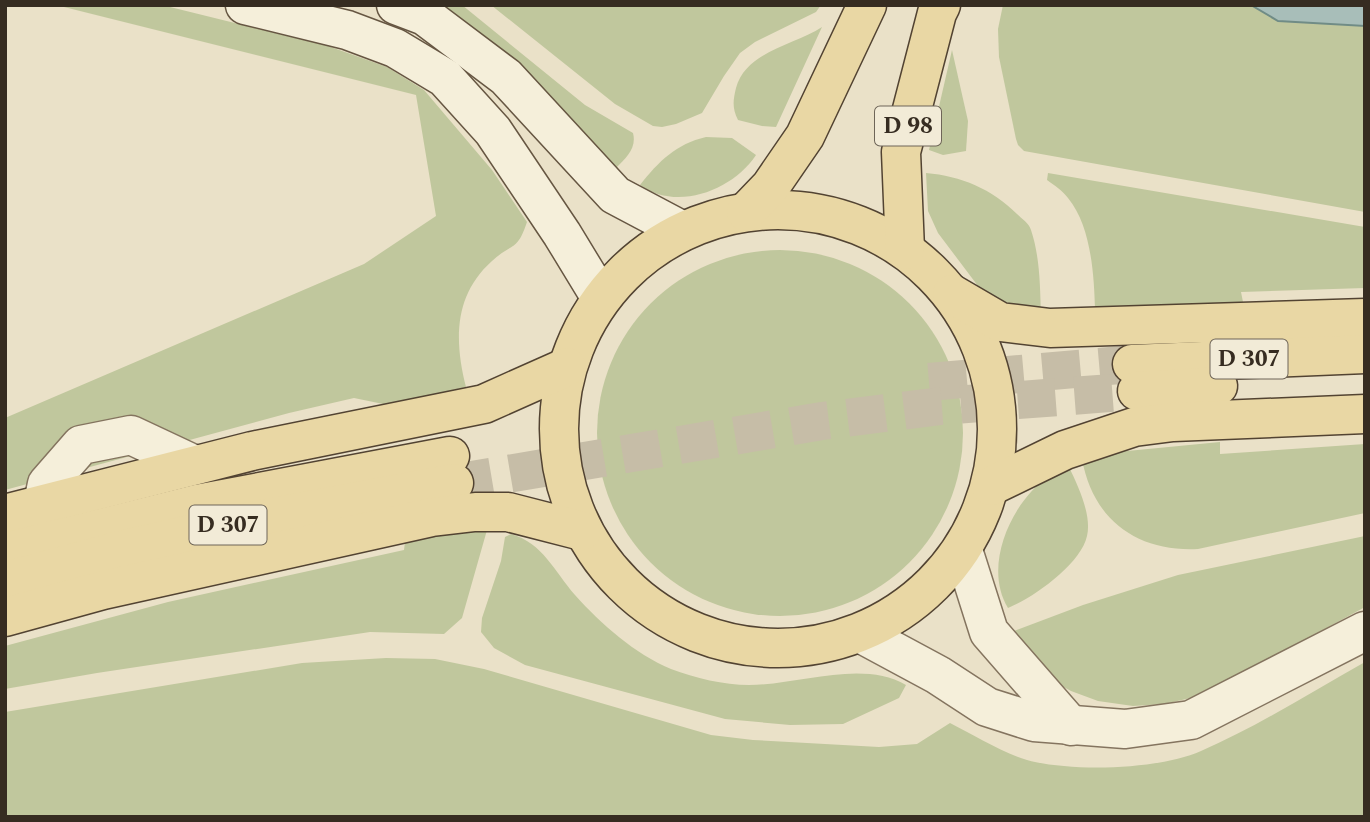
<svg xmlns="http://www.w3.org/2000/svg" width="1370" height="822" font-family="Spectral,serif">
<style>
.green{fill:#c0c79d}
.water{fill:#a8beb9;stroke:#708c86;stroke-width:2}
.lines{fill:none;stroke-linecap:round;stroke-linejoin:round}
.primary-tunnel{stroke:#c6bda7;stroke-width:38;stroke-dasharray:38 19;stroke-linecap:butt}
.street-casing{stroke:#84745f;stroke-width:41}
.secondary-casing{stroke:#665642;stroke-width:41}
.primary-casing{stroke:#524332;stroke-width:41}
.street{stroke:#f5efda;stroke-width:38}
.secondary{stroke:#f5efda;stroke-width:38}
.primary{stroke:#e9d7a4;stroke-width:38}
.labels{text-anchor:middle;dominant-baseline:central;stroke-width:5;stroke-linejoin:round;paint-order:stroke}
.shield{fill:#f2ebd7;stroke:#6e6558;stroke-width:2}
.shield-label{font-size:23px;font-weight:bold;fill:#362c21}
</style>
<rect width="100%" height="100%" fill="#eae1c8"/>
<g class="green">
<path d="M 56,5 L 162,5 L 328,46 L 387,67 L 424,90 L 492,170 L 527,222 C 517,252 513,242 492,261 C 454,295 454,340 466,387 L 388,405 L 354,398 L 289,413 L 5,490 L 5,418 L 364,264 L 436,216 L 416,95 Z"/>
<path d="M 439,5 L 462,5 L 585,105 L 633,133 C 637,148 626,158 616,168 C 555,118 508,48 439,5 Z"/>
<path d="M 491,5 L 821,5 L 816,12 L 755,42 L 740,53 L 724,76 L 702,113 L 676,124 L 662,127 L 653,126 L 615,104 Z"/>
<path d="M 1003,5 L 1365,5 L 1365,212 L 1024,151 L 1018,145 L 1016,139 L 999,57 L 998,29 Z"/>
<path d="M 822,27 L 776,127 L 762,126 L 738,120 C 732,108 733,101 736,88 C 746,51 795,45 822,27 Z"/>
<path d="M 952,50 L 968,121 L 966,151 L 943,155 L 929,150 Z"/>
<path d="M 706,137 L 732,138 L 756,155 C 733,190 677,212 640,185 C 659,161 676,144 706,137 Z"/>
<path d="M 926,173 C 961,176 992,189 1017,214 C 1022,219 1029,223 1031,230 C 1040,257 1040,286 1041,315 L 1030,320 L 981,290 L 938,233 L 928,211 Z"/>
<path d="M 1048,173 L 1365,227 L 1365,288 L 1241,292 L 1243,302 L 1095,309 C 1094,274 1091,226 1068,198 C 1063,191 1054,185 1047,180 Z"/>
<circle cx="780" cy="433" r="183"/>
<path d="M 1220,442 L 1220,454 L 1365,444 L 1365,513 L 1198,549 C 1137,552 1093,520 1082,459 L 1117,452 Z"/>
<path d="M 1069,467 C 1078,486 1092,515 1087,536 C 1081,564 1033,598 1008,608 C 982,566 1012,501 1049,476 C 1054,472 1063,470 1069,467 Z"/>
<path d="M 489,523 L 462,618 L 444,634 L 370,632 L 97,673 L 5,689 L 5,646 L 168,602 L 404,550 L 406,534 Z"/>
<path d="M 511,534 C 543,543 554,571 575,595 C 601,624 635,654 671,669 C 695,678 724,685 749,685 C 798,685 862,659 906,685 L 899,698 L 843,724 L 790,725 L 725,719 L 525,665 L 494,648 L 481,632 L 482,618 L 501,561 L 505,537 Z"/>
<path d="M 1365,536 L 1365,607 L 1277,655 L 1195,697 L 1164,704 L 1133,706 L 1098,701 L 1071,691 L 1044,676 L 1014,631 L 1083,605 L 1178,575 Z"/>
<path d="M 386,658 L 435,659 L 484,669 L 711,735 L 753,740 L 879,747 L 917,744 L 950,723 C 972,734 1003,753 1027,760 C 1071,772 1158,770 1201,751 C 1257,727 1311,692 1365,662 L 1365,817 L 5,817 L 5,712 L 302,663 Z"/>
</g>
<path class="water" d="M 1251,5 L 1365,5 L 1365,26 L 1278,21 Z"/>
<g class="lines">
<g class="primary-tunnel">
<path d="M 929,382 L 1132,364"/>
<path d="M 454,483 L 822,421 L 941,406 L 1137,391"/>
</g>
<g class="street-casing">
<g id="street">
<path d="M 43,503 L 47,484 L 81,445 L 131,435 L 195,465"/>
<path d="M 963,550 L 989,632 L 1071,726"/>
<path d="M 860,633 L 938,675 L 987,707 L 1034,722 L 1125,729 L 1191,720 L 1365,631"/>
</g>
</g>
<g class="secondary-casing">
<g id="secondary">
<path d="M 245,5 L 347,30 L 395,48 L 445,78 L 493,131 L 562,234 L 601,298"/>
<path d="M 396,5 L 425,16 L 506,77 L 615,195 L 683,231"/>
</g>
</g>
<g class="primary-casing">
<g id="primary">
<circle cx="778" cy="429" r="219"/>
<path d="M 746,212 L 770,187 L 805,136 L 867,5"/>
<path d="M 905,250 L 901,152 L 937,13 L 941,5"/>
<path d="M 952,294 L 1000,322 L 1050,328 L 1365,318"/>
<path d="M 1132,364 L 1365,354"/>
<path d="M 1137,391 L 1218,386"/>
<path d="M 991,486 L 1065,450 L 1134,427 L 1173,422 L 1365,414"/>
<path d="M 5,514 L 252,451 L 484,404 L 567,367"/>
<path d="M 5,552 L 197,504 L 450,456"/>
<path d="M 5,581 L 112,552 L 224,526 L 454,483"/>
<path d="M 5,617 L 103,590 L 432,517 L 475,512 L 508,512 L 582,531"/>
</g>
</g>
<use href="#street" class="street"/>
<use href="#secondary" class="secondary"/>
<use href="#primary" class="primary"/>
</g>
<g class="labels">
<g class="shield">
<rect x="875" y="106.5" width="66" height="39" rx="5"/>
<rect x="1210.5" y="339.5" width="77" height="39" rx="5"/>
<rect x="189.5" y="505.5" width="77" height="39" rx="5"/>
</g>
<g class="shield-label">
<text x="908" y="126">D 98</text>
<text x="1249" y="359">D 307</text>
<text x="228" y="525">D 307</text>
</g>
</g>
<rect width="1370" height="822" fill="none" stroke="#362c21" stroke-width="14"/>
</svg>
